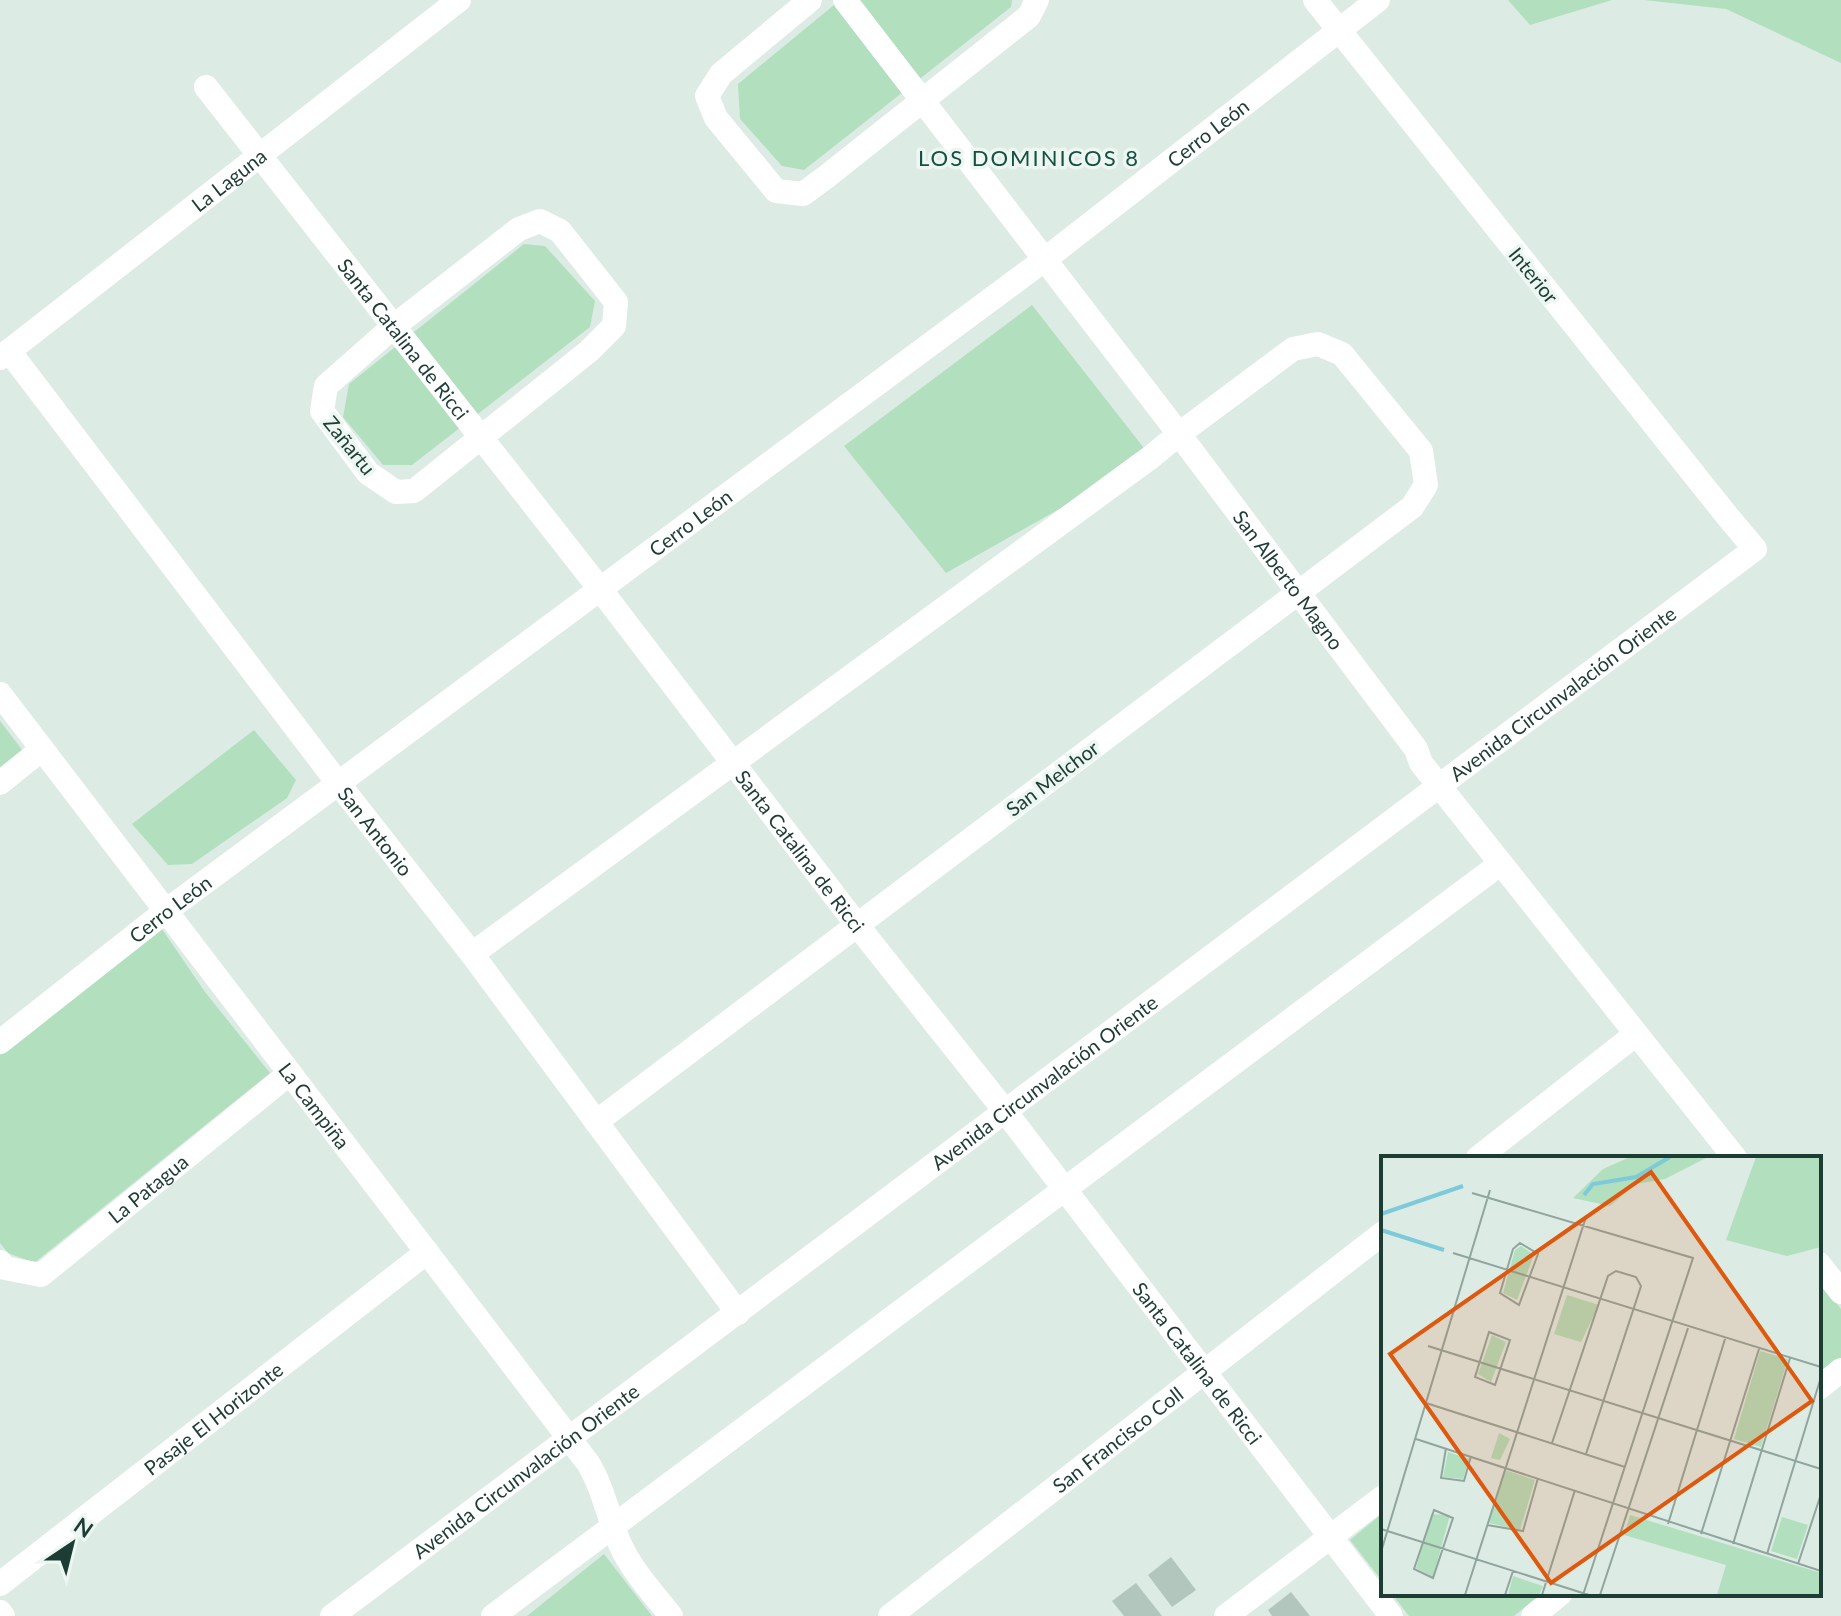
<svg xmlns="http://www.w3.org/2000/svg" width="1841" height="1616" font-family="Lato,sans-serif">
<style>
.green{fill:#b2dfbe}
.building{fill:#b2c6be}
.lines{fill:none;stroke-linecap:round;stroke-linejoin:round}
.minor{stroke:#fff;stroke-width:24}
.labels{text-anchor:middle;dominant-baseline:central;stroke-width:7;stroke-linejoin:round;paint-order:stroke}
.street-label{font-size:20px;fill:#1d3c34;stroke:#edf7f2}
.neighbourhood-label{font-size:22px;letter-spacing:2px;fill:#175042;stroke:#edf7f2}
.inset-river{fill:none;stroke:#7dcad8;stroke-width:4}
.inset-road{fill:none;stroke:#90a59e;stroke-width:2}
.view{fill:#de580e;fill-opacity:0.15;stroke:#de580e;stroke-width:4}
.inset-edge{fill:none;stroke:#1d3c34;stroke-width:4}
</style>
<rect width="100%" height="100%" fill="#ddebe5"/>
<g class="green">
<path d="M 840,0 L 1012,0 L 1011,7 L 804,170 L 782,166 L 740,119 L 738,84 Z"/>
<path d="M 1508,0 L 1612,0 L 1530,25 Z"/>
<path d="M 1644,0 L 1841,0 L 1841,63 L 1726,9 Z"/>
<path d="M 524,244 L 545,246 L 595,301 L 590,327 L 412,465 L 383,465 L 343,417 L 349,384 Z"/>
<path d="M 1032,305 L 1151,457 L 946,573 L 844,446 Z"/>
<path d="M 0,721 L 26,755 L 0,775 Z"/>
<path d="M 254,730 L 296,780 L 287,798 L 192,864 L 168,865 L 132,824 Z"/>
<path d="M 162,929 L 205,992 L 270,1073 L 34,1263 L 8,1253 L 0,1243 L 0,1055 Z"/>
<path d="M 1819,1281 L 1841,1309 L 1841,1359 L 1819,1376 Z"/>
<path d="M 1383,1513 L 1383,1582 L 1350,1540 Z"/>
<path d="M 604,1554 L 652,1616 L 527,1616 Z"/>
<path d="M 1392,1594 L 1542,1594 L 1514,1616 L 1409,1616 Z"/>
</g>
<g class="building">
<path d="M 1171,1557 L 1196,1590 L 1172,1607 L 1148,1575 Z"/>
<path d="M 1136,1583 L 1162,1616 L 1124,1616 L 1112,1601 Z"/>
<path d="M 1291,1592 L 1310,1616 L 1272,1616 L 1268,1610 Z"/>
</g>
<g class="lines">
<g class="minor">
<path d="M 810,0 L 721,74 L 707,96 L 716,118 L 776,191 L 803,194 L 826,177 L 1029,16 L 1037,0"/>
<path id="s1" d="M 845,0 L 1179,434 L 1416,749 L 1421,763 L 1735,1158"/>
<path id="s2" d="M 206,87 L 600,589 L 857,925 L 1005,1111 L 1391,1616"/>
<path d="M 540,221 L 560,231 L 616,302 L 614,326 L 589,351 L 414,491 L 396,492 L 368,473 L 322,411 L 326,386 L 394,326 L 519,229 Z"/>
<path id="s3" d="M 9,351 L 338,783 L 472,954 L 738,1313"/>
<path id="s4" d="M 0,358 L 459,0"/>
<path id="s5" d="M 0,694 L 588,1463 C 604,1489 608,1518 620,1544 C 632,1571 653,1593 671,1616"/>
<path d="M 0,783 L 42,749"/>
<path d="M 472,954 L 1151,457 L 1179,434 L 1293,349 L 1318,344 L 1342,354 L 1421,451 L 1426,485 L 1412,507 L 596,1122"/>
<path id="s6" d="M 0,1042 L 166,911 L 1044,260 L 1378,0"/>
<path d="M 1478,1158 L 1636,1034"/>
<path id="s7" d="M 0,1262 L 5,1268 L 41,1275 L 290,1073"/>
<path d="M 1819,1264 L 1841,1292"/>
<path d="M 1819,1388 L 1841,1370"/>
<path id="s8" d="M 0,1584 L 427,1252"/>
<path d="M 0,1612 L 3,1616"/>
<path id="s9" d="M 332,1616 L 1755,549 L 1728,517 L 1315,0"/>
<path d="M 493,1616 L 1500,864"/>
<path id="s10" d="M 890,1616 L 1383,1233"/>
<path d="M 1226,1616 L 1383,1497"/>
<path d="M 1533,1616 L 1560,1594"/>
</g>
</g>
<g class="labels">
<g class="street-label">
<text stroke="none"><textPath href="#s6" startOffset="1512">Cerro León</textPath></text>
<text stroke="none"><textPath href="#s4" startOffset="290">La Laguna</textPath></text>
<text transform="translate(1534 275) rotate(51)">Interior</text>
<text stroke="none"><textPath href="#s2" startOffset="320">Santa Catalina de Ricci</textPath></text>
<text transform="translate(350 445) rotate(51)">Zañartu</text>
<text stroke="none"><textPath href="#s6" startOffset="864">Cerro León</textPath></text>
<text stroke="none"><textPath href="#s1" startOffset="730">San Alberto Magno</textPath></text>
<text stroke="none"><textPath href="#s9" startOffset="1538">Avenida Circunvalación Oriente</textPath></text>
<text transform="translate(1052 778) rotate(-37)">San Melchor</text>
<text stroke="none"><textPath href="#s3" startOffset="604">San Antonio</textPath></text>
<text stroke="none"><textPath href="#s2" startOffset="968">Santa Catalina de Ricci</textPath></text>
<text stroke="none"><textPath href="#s6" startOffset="216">Cerro León</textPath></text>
<text stroke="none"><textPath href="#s9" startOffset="890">Avenida Circunvalación Oriente</textPath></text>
<text stroke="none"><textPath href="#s5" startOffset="518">La Campiña</textPath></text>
<text stroke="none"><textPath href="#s7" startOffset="182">La Patagua</textPath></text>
<text stroke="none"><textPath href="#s2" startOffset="1616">Santa Catalina de Ricci</textPath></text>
<text stroke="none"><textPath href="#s8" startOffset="270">Pasaje El Horizonte</textPath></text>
<text stroke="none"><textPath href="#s10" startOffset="288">San Francisco Coll</textPath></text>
<text stroke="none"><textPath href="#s9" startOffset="242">Avenida Circunvalación Oriente</textPath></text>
</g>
<g class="neighbourhood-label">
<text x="1029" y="157">LOS DOMINICOS 8</text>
</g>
</g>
<g transform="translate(1381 1156)">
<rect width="440" height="440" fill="#ddebe5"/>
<path d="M 249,1 L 327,1 L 284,23 L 255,28 L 229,50 L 192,42 L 222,13 ZM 375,1 L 440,1 L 440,91 L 406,100 L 345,84 ZM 140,90 L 153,99 L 136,144 L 122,137 L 134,94 ZM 186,139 L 218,149 L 200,186 L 173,178 ZM 111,179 L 125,186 L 110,226 L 97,218 ZM 379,195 L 407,203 L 380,291 L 353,283 ZM 118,277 L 129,283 L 119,304 L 110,302 ZM 67,296 L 88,303 L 82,323 L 62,321 ZM 124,314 L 154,324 L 139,374 L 108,367 ZM 50,358 L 69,359 L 52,421 L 35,412 ZM 249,359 L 440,417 L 440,439 L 336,439 L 345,409 L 243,379 ZM 401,361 L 427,369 L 416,403 L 390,395 ZM 132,420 L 162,430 L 158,439 L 127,439 Z" fill="#b2dfbe"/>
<path class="inset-river" d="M 203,39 L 212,28 L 255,21 L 289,1M 0,58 L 82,30M 0,74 L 63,94"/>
<path class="inset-road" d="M 91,37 L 312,102 L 202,439M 139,87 L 157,98 L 138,149 L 119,137 L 132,93 ZM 72,97 L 440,211M 108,176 L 129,184 L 114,229 L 94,221 ZM 47,190 L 440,313M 45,247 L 244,311M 35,283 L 440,415M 171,287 L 227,120 L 235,115 L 255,121 L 260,130 L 205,298M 65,292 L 60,322 L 83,325 L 90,300M 53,354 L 72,362 L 52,422 L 33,413 ZM 287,368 L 344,183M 106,369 L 142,375 L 157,322M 0,373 L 208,439M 320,378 L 378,193M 352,388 L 409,202M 0,396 L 109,34M 386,398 L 440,221M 417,408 L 440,338M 84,439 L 205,61M 124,439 L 132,415M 161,439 L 194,334M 219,439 L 307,172"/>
<path class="view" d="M 270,16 L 431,245 L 170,427 L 9,198 Z"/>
<rect width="440" height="440" class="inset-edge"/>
</g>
<g transform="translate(72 1544) rotate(35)" stroke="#edf7f2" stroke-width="6" paint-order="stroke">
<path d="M0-6L14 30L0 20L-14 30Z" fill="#1d3c34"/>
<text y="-12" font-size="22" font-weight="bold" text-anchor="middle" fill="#1d3c34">N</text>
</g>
</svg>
